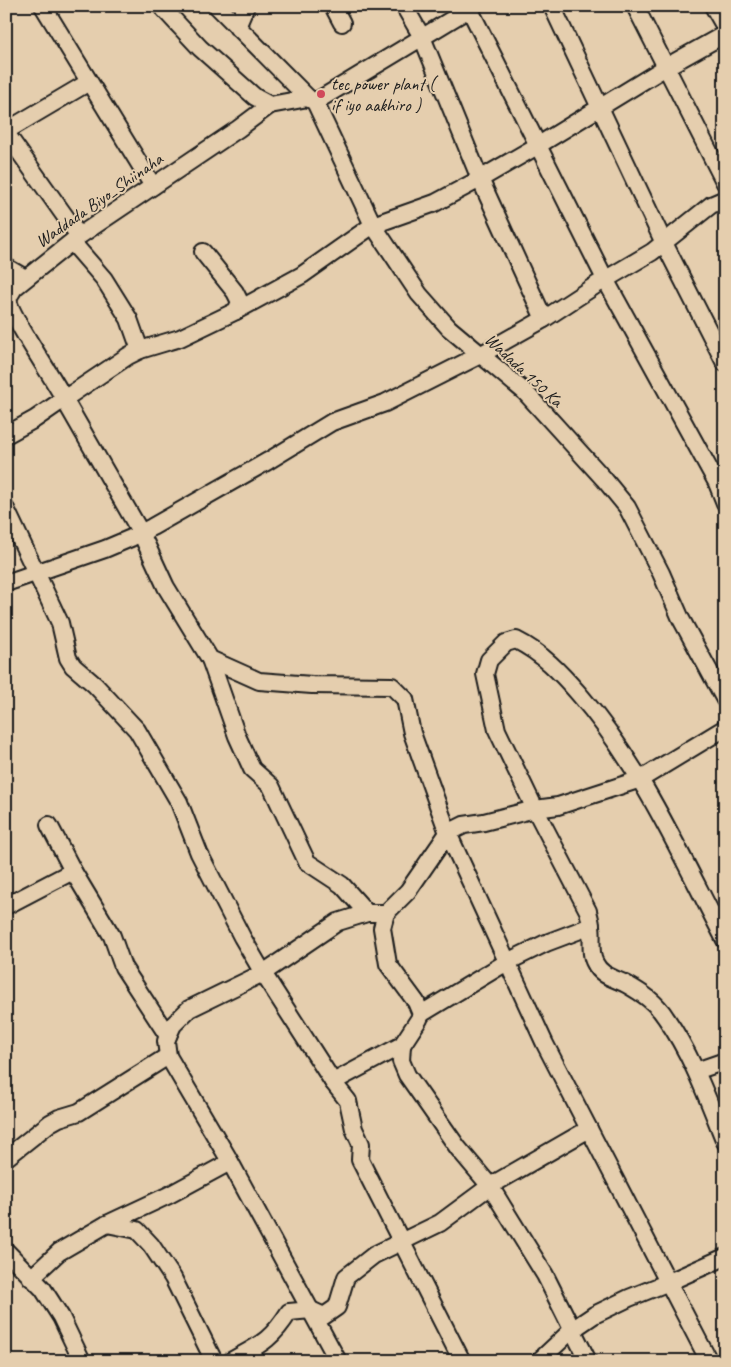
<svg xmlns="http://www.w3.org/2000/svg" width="731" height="1367" font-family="Caveat,sans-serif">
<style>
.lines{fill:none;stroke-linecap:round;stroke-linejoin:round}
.minor-casing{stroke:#1c1c1c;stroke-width:20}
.minor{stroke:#e5ceae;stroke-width:16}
.poi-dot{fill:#d1495b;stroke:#e5ceae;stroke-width:2}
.labels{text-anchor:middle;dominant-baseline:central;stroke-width:4;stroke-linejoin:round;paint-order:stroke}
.poi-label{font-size:18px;fill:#1c1c1c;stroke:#e5ceae;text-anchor:start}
.street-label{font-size:18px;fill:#1c1c1c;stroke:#e5ceae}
</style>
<rect width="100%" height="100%" fill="#e5ceae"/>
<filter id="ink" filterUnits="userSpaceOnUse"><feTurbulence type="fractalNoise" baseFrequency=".02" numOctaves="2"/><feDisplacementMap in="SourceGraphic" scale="10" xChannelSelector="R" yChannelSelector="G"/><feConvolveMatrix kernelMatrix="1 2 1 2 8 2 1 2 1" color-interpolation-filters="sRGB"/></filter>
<g filter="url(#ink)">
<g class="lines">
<g class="minor-casing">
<g id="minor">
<path d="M 43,6 L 153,186"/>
<path d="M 161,6 L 200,48 L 255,97 L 270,105 L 308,98"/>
<path d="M 217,6 L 308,98 L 315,102 L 373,225 L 419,294 L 449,328 L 525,392 L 604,479 L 627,507 L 661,573 L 681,619 L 725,700"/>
<path d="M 333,6 L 342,23"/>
<path d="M 404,6 L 422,37 L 480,179 L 544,319"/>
<path d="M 468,6 L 605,279 L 717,483 L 725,503"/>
<path d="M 552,6 L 664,243 L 725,363"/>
<path d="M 635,6 L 725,183"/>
<path d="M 713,6 L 725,27"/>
<path d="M 237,27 L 246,6"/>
<path d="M 315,102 L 474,6"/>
<path d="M 6,131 L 89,82"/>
<path d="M 6,133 L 79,236"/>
<path d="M 72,242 L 104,279 L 129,319 L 140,350 L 128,356 L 64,399 L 141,533 L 166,587 L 210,659 L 259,681 L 312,685 L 392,686 L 405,699 L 412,733 L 448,833 L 545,1044 L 709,1361"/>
<path d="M 6,267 L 25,278"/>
<path d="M 236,311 L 302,275 L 373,225 L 435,203 L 480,179 L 537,146 L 666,67 L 725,34"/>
<path d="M 140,350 L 180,338 L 236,311 L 240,302 L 235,292 L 203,252"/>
<path d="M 6,435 L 35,419 L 64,399 C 56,381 6,311 9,298 C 9,295 13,291 14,288 L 79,236 L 238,129 L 270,105"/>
<path d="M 6,509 L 60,623 L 68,658 L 73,666 L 95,685 L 137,730 L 179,802 L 199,853 L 242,937 L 263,973 L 333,1082 L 348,1101 L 354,1129 L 361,1144 L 360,1160 L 462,1361"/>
<path d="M 6,583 L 105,549 L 131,538 L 152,527 L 268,461 L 332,422 L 385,403 L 480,355 L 544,319 L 596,285 L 652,252 L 711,205 L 725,199"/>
<path d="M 210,659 L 237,736 L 252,769 L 271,786 L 307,862 L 342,885 L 367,913"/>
<path d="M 49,825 L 73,871 L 112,936 L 123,967 L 168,1036"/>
<path d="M 6,906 L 73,871"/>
<path d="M 725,940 C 681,856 642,767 579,694 C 560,672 542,653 516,640 L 506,643 L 489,660 L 485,674 L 497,730 L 535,809 L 588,911 C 589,916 591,921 591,926 C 593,937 589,953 595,963 C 601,976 614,978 626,984 C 642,993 656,1002 666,1018 C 692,1055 708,1100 725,1142"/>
<path d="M 421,1014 L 507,962 L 546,943 L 591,926"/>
<path d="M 402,1045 L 401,1061 L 407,1075 L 458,1148 L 490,1186 L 545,1275 L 588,1361"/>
<path d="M 696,1071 L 725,1061"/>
<path d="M 333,1082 L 402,1045 L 419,1019 L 421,1014 L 416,1002 L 388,964 L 382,928 L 386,913 L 408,891 L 448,833 L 464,825 L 484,822 L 535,809 L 558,806 L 641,779 L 725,728"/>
<path d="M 6,1158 L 50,1123 L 59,1118 L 79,1112 L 168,1056"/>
<path d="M 107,1224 L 137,1230 L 151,1245 L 173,1278 L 214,1361"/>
<path d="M 6,1251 L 43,1289 L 61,1317 L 82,1361"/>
<path d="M 31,1278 L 59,1252 L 107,1224 L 169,1195 L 230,1162"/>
<path d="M 231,1361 C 259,1345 271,1341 289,1312 L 311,1310 L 324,1316 L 337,1307 L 346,1277 L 374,1255 L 440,1223 L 490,1186 L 589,1129"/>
<path d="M 338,1361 L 227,1156 L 168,1056 L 166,1041 L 168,1036 L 173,1025 L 189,1009 L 263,973 L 338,922 L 367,913 L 386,913"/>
<path d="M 539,1361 L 572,1330 L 594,1315 L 629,1298 L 669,1282 L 725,1257"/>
</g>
</g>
<use href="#minor" class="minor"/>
</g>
</g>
<circle class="poi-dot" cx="321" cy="94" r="5"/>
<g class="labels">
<g class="poi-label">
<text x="331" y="84">tec power plant (<tspan x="331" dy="21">if iyo aakhiro )</tspan></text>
</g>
<g class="street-label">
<text transform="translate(99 200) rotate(-35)">Waddada Biyo_Shiinaha</text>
<text transform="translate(524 370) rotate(43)">Wadada 150 Ka</text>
</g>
</g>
<rect width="731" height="1367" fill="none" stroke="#e5ceae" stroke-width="25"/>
<rect x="12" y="12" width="706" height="1342" fill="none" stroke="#1c1c1c" stroke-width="2" filter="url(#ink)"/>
</svg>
